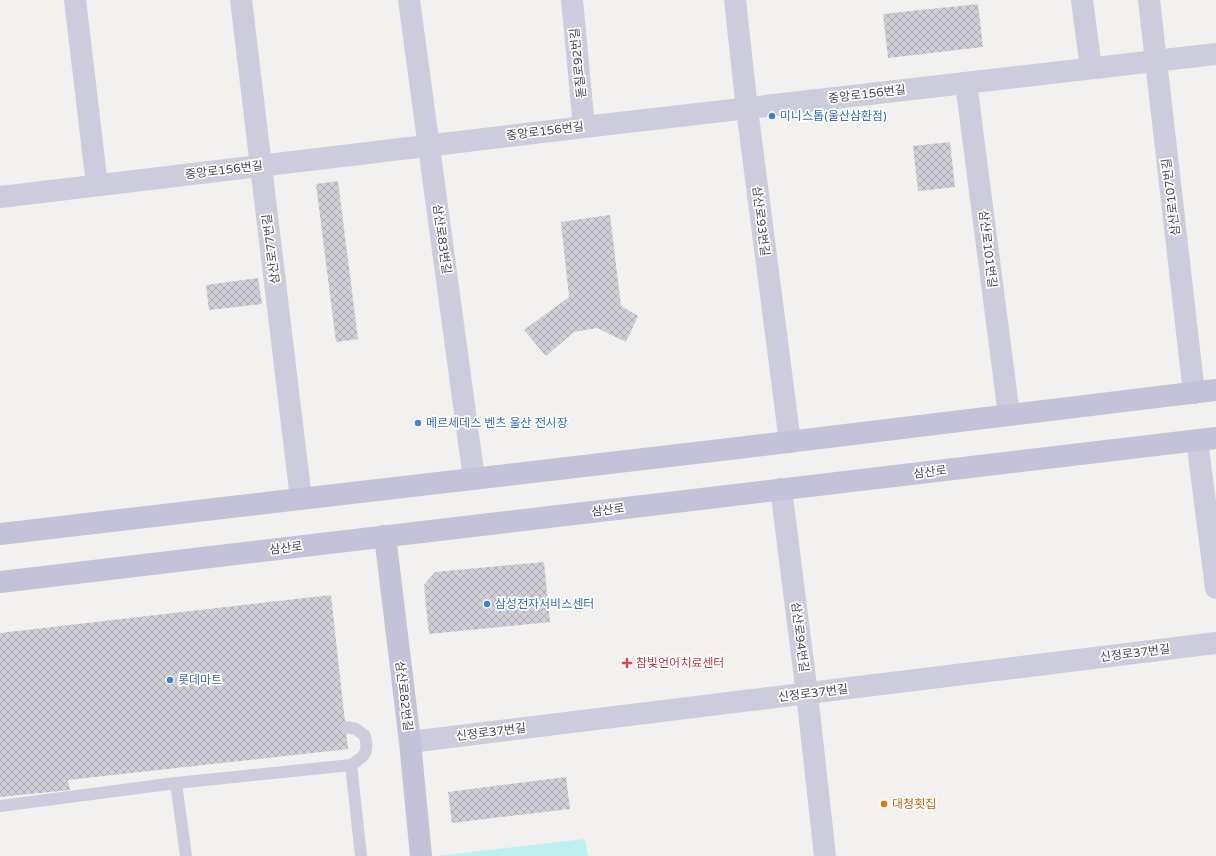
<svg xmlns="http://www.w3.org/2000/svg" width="1216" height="856" font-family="'Varela Round','Noto Sans KR',sans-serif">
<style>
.park{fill:#bdf0ef}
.building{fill:url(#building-cross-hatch)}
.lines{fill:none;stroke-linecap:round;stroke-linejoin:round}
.lane{stroke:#cdccdd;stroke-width:12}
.street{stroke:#cdccdd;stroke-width:22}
.secondary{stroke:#c4c2d9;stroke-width:22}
.shop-dot{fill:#3f7fe0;stroke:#fff;stroke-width:1.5}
.health-dot{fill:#e0444e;stroke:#fff;stroke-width:1.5}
.food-dot{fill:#e8710a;stroke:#fff;stroke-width:1.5}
.labels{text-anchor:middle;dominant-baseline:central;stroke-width:3.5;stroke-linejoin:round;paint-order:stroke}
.street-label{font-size:12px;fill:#48475d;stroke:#fff}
.shop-label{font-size:12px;fill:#366cbe;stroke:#fff;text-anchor:start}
.health-label{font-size:12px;fill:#be3a42;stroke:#fff;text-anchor:start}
.food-label{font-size:12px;fill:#c56008;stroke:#fff;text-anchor:start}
</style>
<defs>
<pattern id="building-cross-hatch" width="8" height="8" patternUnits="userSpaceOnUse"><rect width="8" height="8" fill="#d0ced7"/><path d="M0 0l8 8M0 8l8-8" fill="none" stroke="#aba9b2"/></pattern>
</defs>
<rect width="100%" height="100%" fill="#f2f1ef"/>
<path class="park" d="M 585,839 L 588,856 L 437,856 Z"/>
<g class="building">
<path d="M 978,4 L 983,47 L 888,58 L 883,14 Z"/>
<path d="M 950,142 L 955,187 L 918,191 L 913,146 Z"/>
<path d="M 338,181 L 358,339 L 336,342 L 316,184 Z"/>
<path d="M 610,215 L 621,306 L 638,316 L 626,342 L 597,328 L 574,332 L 546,356 L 524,330 L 569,297 L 561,222 Z"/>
<path d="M 258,278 L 262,304 L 209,310 L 206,285 Z"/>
<path d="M 544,562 L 550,622 L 429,634 L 424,585 L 435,572 Z"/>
<path d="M 331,595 L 348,749 L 68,780 L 70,790 L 0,797 L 0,633 Z"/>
<path d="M 566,777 L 570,809 L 452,823 L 448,792 Z"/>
</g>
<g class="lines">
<g class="lane">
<path d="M 346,727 L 356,729 L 365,736 C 369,753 365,756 351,765"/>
<path d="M 176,783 L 351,765 L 361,856"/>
<path d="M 0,806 L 176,783 L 186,856"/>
</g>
<g class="street">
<path d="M 75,0 L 97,185"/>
<path d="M 241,0 L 301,499"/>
<path d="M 409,0 L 474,479"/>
<path d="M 572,0 L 584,127"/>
<path d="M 735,0 L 747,109 L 790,442"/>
<path d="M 1082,0 L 1091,68"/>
<path d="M 1149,0 L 1194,393"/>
<path d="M 966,83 L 1009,415"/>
<path d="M 0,197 L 584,127 L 1216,54"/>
<path d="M 1197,440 L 1216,588"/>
<path d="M 781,489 L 807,694 L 825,856"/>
<path d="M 410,742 L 1216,643"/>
</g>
<g class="secondary">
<path d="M 0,534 L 738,448 L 1216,390"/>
<path d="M 385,536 L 410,742 L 421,856"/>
<path d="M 0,582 L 1216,438"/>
</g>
</g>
<g class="shop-dot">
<circle cx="772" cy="116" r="4"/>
<circle cx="418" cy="423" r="4"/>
<circle cx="487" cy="604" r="4"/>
<circle cx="170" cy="680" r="4"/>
</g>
<path class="health-dot" d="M625 657h4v4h4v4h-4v4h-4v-4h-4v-4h4z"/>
<circle class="food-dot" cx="884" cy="804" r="4"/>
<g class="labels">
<g class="street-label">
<text transform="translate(578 63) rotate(-96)">돋질로92번길</text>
<text transform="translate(867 94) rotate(-7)">중앙로156번길</text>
<text transform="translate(545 131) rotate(-7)">중앙로156번길</text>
<text transform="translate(224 170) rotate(-7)">중앙로156번길</text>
<text transform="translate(1171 197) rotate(-97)">삼산로107번길</text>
<text transform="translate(761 221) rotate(83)">삼산로93번길</text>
<text transform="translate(442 239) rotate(82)">삼산로83번길</text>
<text transform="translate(271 249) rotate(-97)">삼산로77번길</text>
<text transform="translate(988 249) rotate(83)">삼산로101번길</text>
<text transform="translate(930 472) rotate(-7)">삼산로</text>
<text transform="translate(608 510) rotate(-7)">삼산로</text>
<text transform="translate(286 548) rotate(-7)">삼산로</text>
<text transform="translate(800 637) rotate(83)">삼산로94번길</text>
<text transform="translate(1135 653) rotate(-7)">신정로37번길</text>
<text transform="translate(813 693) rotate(-7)">신정로37번길</text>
<text transform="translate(404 696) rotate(83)">삼산로82번길</text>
<text transform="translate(491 732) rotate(-7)">신정로37번길</text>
</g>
<g class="shop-label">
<text x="780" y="116">미니스톱(울산삼환점)</text>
<text x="426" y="423">메르세데스 벤츠 울산 전시장</text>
<text x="495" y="604">삼성전자서비스센터</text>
<text x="178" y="680">롯데마트</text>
</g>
<g class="health-label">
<text x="636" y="663">참빛언어치료센터</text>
</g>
<g class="food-label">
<text x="892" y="804">대청횟집</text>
</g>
</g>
</svg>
